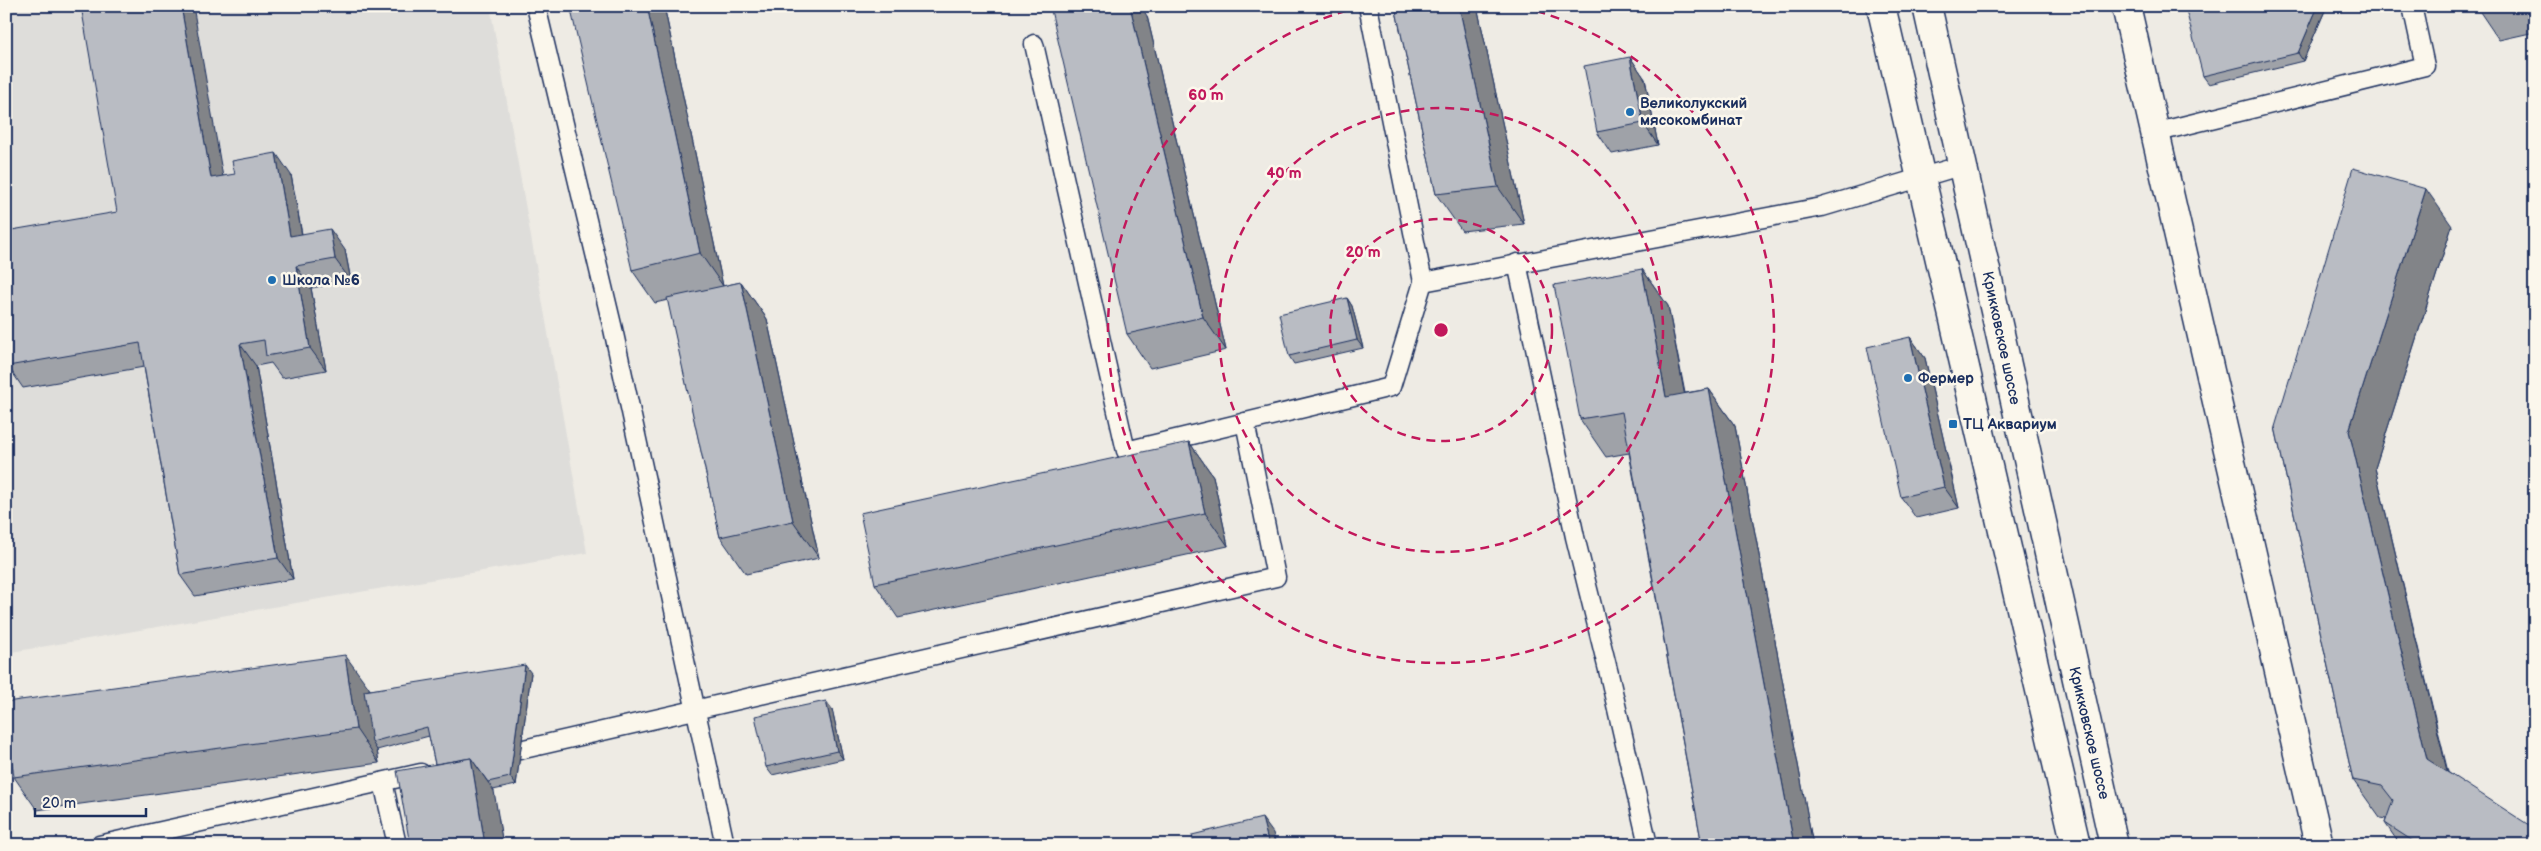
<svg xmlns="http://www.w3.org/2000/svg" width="2541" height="851" font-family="'Balsamiq Sans',sans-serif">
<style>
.built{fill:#deddda}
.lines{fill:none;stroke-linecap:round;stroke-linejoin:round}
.service-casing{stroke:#1b2f5e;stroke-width:21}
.minor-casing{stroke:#1b2f5e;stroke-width:31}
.secondary-casing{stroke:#1b2f5e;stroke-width:31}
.service{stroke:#fbf7ec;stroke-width:18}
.minor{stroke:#fbf7ec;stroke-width:28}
.secondary{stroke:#fbf7ec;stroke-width:28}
.wall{fill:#9fa2a8;stroke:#1b2f5e}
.shaded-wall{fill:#828488;stroke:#1b2f5e}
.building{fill:#b9bcc3;stroke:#1b2f5e}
.ring{fill:none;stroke:#c2185b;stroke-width:2.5;stroke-dasharray:9 6}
.poi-dot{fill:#1f6fb2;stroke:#fbf7ec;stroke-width:2}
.labels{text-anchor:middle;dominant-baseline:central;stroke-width:5;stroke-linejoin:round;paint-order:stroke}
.poi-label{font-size:15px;font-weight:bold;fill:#1b2f5e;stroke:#fbf7ec;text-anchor:start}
.street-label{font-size:15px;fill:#1b2f5e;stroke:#fbf7ec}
.centre{fill:#c2185b;stroke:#fbf7ec;stroke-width:2.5}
.ring-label{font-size:15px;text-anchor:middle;font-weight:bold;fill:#c2185b;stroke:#fbf7ec;stroke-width:5;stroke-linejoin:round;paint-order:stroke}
</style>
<rect width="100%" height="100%" fill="#eeebe4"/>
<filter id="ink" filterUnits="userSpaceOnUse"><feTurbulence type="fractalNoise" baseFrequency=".02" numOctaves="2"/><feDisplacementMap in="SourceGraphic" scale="10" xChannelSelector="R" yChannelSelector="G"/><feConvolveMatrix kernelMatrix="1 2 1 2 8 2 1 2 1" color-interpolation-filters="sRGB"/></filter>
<g filter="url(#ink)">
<path class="built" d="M 490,6 L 587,553 L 6,653 L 6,7 Z"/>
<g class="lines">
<g class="service-casing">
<g id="service">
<path d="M 536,6 L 613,329 L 725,845"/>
<path d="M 1368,6 L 1423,282 L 1822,207 L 1963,165"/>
<path d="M 1034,44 L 1126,451 L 1391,387 L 1423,282"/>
<path d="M 2154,133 L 2425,66 L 2412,6"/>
<path d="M 1517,263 L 1575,537 L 1609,674 L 1648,845"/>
<path d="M 498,755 L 1276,577 L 1245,422"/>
<path d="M 383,782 L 397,845"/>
<path d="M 99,845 L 421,773"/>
</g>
</g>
<g class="minor-casing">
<path id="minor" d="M 2126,6 L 2319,845"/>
</g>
<g class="secondary-casing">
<g id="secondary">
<path d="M 1881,6 L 2076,845"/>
<path d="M 1927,6 L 2114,845"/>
</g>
</g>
<use href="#service" class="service"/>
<use href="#minor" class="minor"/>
<use href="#secondary" class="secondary"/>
</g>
<g class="wall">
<path d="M 664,6 L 723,286 L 741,282 L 767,319 L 819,558 L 746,574 L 720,537 L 668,300 L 655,303 L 632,270 Z"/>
<path d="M 1395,6 L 1477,6 L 1524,224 L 1462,231 L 1436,194 Z"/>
<path d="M 2327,6 L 2303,61 L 2209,84 L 2203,76 Z"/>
<path d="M 2476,6 L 2535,6 L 2535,32 L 2499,40 Z"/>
<path d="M 1147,16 L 1226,350 L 1150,368 L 1127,334 Z"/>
<path d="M 1630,57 L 1645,79 L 1658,145 L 1612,154 L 1597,132 Z"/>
<path d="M 291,175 L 302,234 L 345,250 L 351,281 L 311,288 L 326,370 L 282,378 L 271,363 L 256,366 L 293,579 L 195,596 L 180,575 L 144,367 L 23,388 L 8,366 L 117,212 L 222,176 Z"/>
<path d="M 2452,226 L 2375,468 L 2448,772 L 2535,845 L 2400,845 L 2385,823 L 2386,819 L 2380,818 L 2353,780 L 2275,427 Z"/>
<path d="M 1642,269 L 1668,306 L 1685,393 L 1709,389 L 1735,426 L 1813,845 L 1702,845 L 1629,453 L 1606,457 L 1580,419 Z"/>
<path d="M 1347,298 L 1352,306 L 1363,348 L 1294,364 L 1289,356 Z"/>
<path d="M 1910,337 L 1925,358 L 1959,508 L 1916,518 L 1901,497 Z"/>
<path d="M 1189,442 L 1213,476 L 1228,546 L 898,618 L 875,584 Z"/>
<path d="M 531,673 L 516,785 L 493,790 L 503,845 L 410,845 L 435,764 L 429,736 L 377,750 L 379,763 L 37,810 L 14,777 L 369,688 L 369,690 Z"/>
<path d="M 832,709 L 843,759 L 772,775 L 766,767 Z"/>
</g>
<g class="shaded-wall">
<path d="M 181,6 L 193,6 L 227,200 L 211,178 Z"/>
<path d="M 647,6 L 664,6 L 723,286 L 700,253 Z"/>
<path d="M 1130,6 L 1141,6 L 1147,16 L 1226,350 L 1203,317 Z"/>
<path d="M 1459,6 L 1477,6 L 1524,224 L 1498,187 Z"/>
<path d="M 2318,6 L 2327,6 L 2303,61 L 2298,53 Z"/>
<path d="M 1630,57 L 1645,79 L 1658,145 L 1643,123 Z"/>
<path d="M 276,153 L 291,175 L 306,258 L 290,236 Z"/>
<path d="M 2426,189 L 2452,226 L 2375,468 L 2453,796 L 2427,759 L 2349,431 Z"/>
<path d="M 330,229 L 345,250 L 351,281 L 335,259 Z"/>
<path d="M 296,266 L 311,288 L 326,370 L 310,348 Z"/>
<path d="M 1642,269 L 1668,306 L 1692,434 L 1666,397 Z"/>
<path d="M 741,282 L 767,319 L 819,558 L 793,521 Z"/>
<path d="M 1347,298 L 1352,306 L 1363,348 L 1357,340 Z"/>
<path d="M 1910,337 L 1925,358 L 1959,508 L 1944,487 Z"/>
<path d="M 240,344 L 256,366 L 293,579 L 278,558 Z"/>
<path d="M 1709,389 L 1735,426 L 1813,845 L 1794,845 Z"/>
<path d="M 1189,442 L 1213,476 L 1228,546 L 1205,513 Z"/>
<path d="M 345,655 L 369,688 L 376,741 L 372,742 L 377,750 L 379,763 L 356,729 Z"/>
<path d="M 525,665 L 531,673 L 516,785 L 510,777 Z"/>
<path d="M 826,701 L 832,709 L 843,759 L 837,751 Z"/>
<path d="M 471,758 L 494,791 L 503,845 L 485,845 Z"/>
<path d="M 1262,818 L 1273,833 L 1276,845 L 1269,845 Z"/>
</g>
<g class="building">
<path d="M 81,6 L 181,6 L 211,178 L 235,174 L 232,161 L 276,153 L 290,236 L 330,229 L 335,259 L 296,266 L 310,348 L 266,356 L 264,340 L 240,344 L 278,558 L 180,575 L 140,343 L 8,366 L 6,358 L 6,231 L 117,212 Z"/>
<path d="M 570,6 L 647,6 L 700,253 L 632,270 Z"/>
<path d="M 1050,6 L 1130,6 L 1203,317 L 1127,334 Z"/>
<path d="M 1395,6 L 1459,6 L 1498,187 L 1436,194 Z"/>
<path d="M 2185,6 L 2318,6 L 2298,53 L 2203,76 Z"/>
<path d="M 1630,57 L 1643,123 L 1597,132 L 1584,66 Z"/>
<path d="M 2353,168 L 2426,189 L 2349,431 L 2427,759 L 2535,829 L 2535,845 L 2419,845 L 2385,823 L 2393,800 L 2382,786 L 2353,780 L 2275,427 Z"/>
<path d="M 1642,269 L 1666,397 L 1709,389 L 1794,845 L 1702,845 L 1622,412 L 1580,419 L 1554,285 Z"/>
<path d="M 741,282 L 793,521 L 720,537 L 667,298 Z"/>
<path d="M 1347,298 L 1357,340 L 1289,356 L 1279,314 Z"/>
<path d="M 1910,337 L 1944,487 L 1901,497 L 1867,347 Z"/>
<path d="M 1189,442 L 1205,513 L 875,584 L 860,513 Z"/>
<path d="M 345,655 L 356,729 L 14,777 L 6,721 L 6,702 Z"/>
<path d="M 525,665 L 510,777 L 488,782 L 471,758 L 435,764 L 427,727 L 372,742 L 364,691 Z"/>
<path d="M 826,701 L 837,751 L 766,767 L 755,716 Z"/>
<path d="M 471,758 L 485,845 L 410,845 L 397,771 Z"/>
<path d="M 1262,818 L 1269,845 L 1194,845 L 1192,835 Z"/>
</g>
</g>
<g class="ring">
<circle cx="1441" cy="330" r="111"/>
<circle cx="1441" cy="330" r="222"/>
<path d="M1522 7A333 333 0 1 1 1360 7"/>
</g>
<g class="poi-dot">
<circle cx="1630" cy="112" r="5"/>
<circle cx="272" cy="280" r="5"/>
<circle cx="1908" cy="378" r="5"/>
<rect x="1948" y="419" width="10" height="10" rx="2.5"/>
</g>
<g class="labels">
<g class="poi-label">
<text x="1640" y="103">Великолукский<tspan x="1640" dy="17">мясокомбинат</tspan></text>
<text x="282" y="280">Школа №6</text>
<text x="1918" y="378">Фермер</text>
<text x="1963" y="424">ТЦ Аквариум</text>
</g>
<g class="street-label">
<text transform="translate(2001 338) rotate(78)">Крикковское шоссе</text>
<text transform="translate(2089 733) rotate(77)">Крикковское шоссе</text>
</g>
</g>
<circle cx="1441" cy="330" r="8" class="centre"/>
<g class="ring-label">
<text x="1206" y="100">60 m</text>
<text x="1284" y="178">40 m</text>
<text x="1363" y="257">20 m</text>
</g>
<rect width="2541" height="851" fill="none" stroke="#fbf7ec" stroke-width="25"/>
<rect x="12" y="12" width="2516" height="826" fill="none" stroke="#1b2f5e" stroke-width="2" filter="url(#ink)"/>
<path d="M35 808v8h111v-8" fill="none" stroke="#1b2f5e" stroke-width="2.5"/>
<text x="42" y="808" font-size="15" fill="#1b2f5e" stroke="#fbf7ec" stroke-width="4" paint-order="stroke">20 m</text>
</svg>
